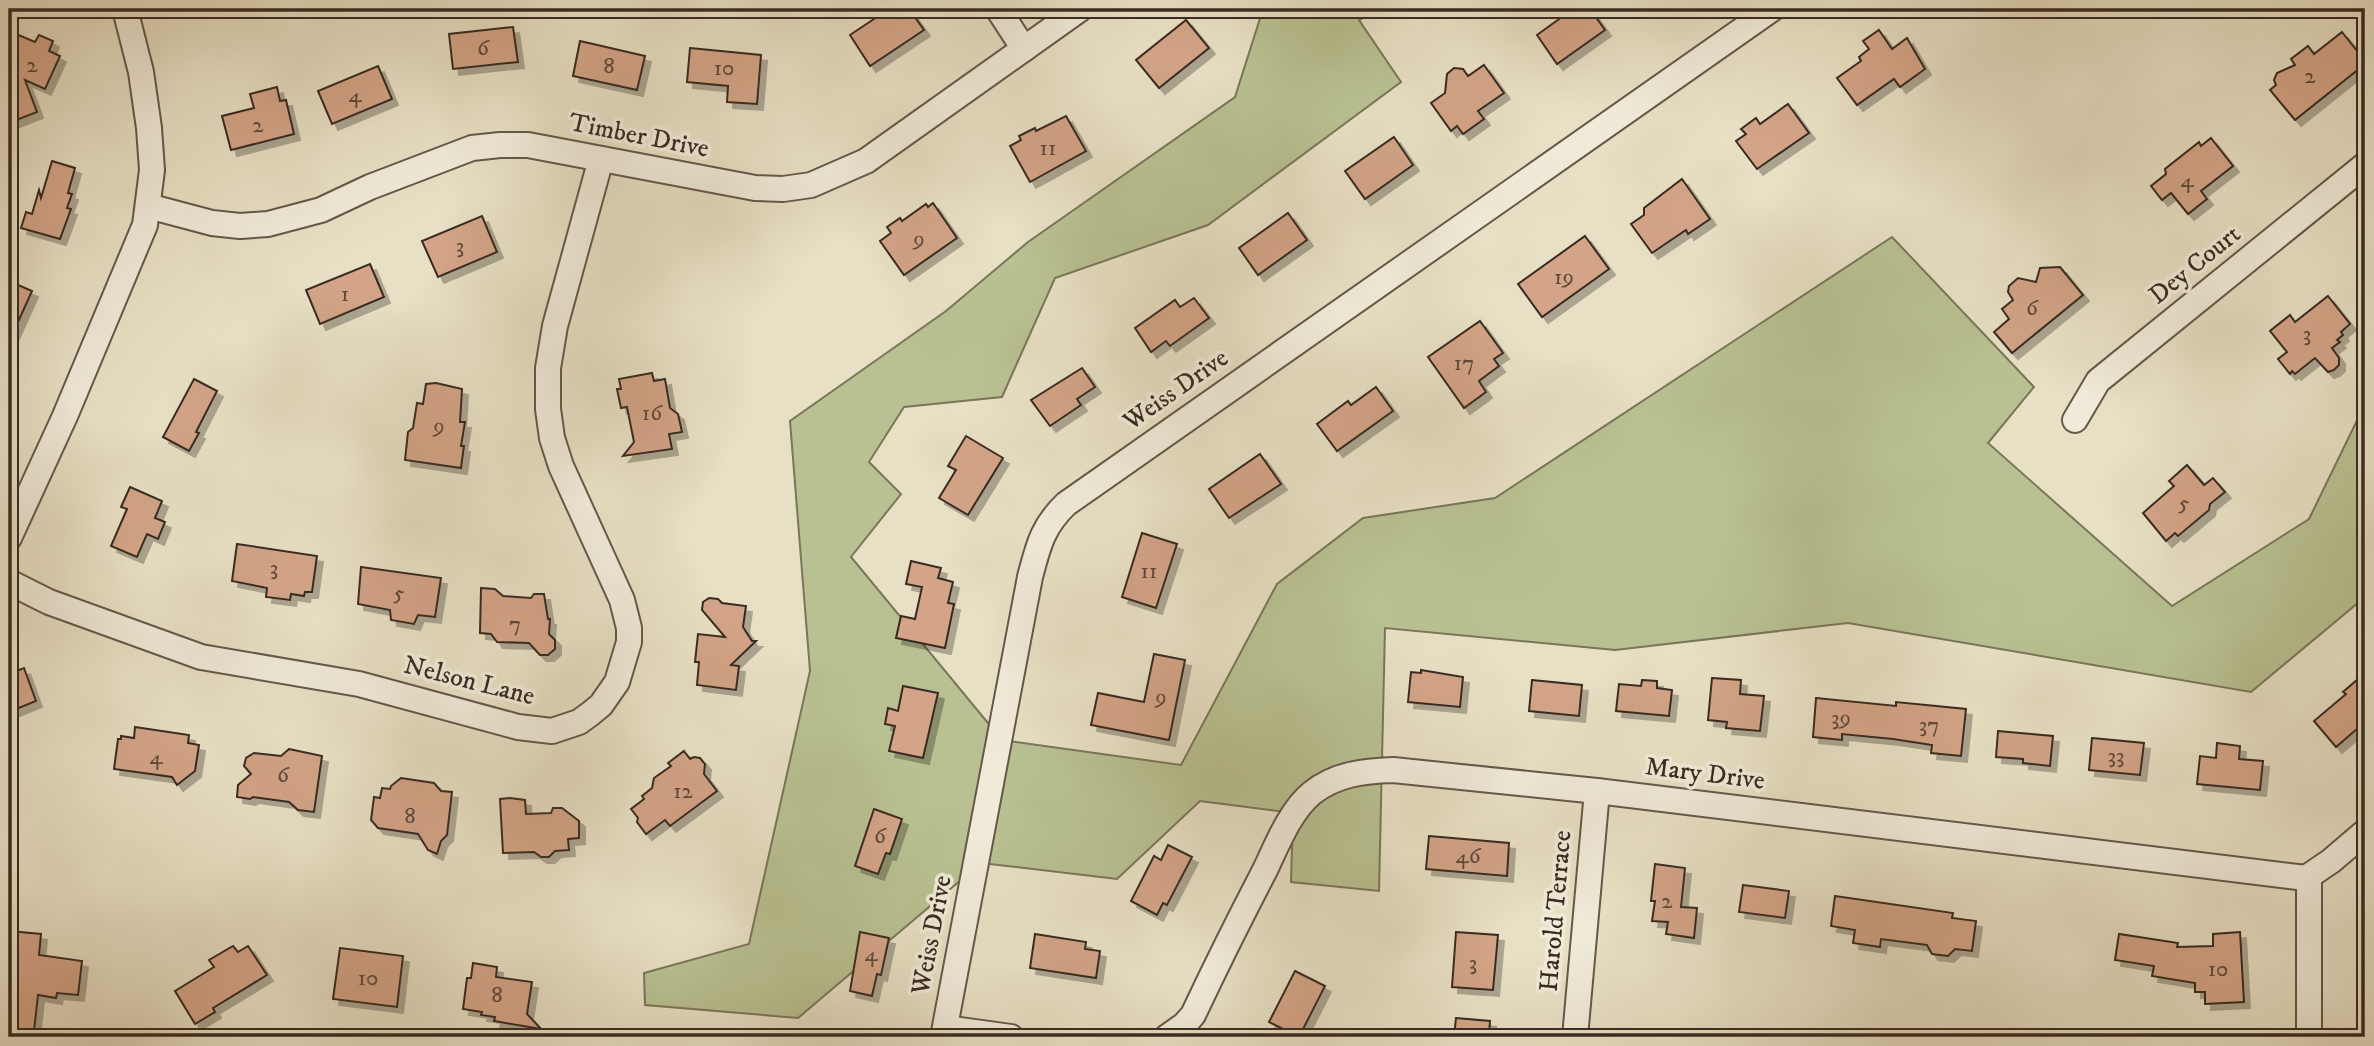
<svg xmlns="http://www.w3.org/2000/svg" width="2374" height="1046" font-family="'IM FELL DW Pica',serif">
<style>
.green{fill:#b9c192;stroke:#79765a;stroke-width:2}
.building{fill:#d3a487;stroke:#392b21;stroke-width:2;filter:url(#shadow)}
.lines{fill:none;stroke-linecap:round;stroke-linejoin:round}
.minor-casing{stroke:#65584a;stroke-width:28}
.minor{stroke:#f0ebd9;stroke-width:24}
.labels{text-anchor:middle;dominant-baseline:central;stroke-width:7;stroke-linejoin:round;paint-order:stroke}
.number-label{font-size:23px;fill:#60493a}
.street-label{font-size:26px;fill:#392b21;stroke:#f0ebd9}
</style>
<defs>
<filter id="shadow"><feDropShadow dx="6" dy="6" stdDeviation="0" flood-color="#0004"/></filter>
</defs>
<rect width="100%" height="100%" fill="#e8e0c5"/>
<filter id="stains"><feTurbulence type="fractalNoise" baseFrequency=".00286" numOctaves="4"/><feColorMatrix values="0 0 0 0 .2 0 0 0 0 .09 0 0 0 0 .02 0 0 0 .5 -.17"/></filter>
<radialGradient id="worn" r=".72"><stop offset=".6" stop-color="#630" stop-opacity="0"/><stop offset="1" stop-color="#630" stop-opacity=".3"/></radialGradient>
<path class="green" d="M 1263,9 L 1380,9 L 1359,20 L 1401,82 L 1208,225 L 1055,278 L 1002,397 L 904,407 L 869,462 L 901,494 L 851,557 L 1002,740 L 1181,765 L 1277,584 L 1363,518 L 1495,498 L 1892,237 L 2034,387 L 1988,443 L 2172,606 L 2309,519 L 2365,404 L 2365,597 L 2251,692 L 1848,623 L 1615,650 L 1385,628 L 1379,891 L 1291,882 L 1293,813 L 1200,801 L 1117,879 L 981,863 L 798,1018 L 645,1005 L 644,973 L 749,944 L 810,671 L 790,421 L 946,311 L 1028,242 L 1235,97 Z"/>
<g class="building">
<path d="M 889,9 L 909,9 L 924,30 L 870,66 L 850,35 Z"/>
<path d="M 1573,9 L 1590,9 L 1605,30 L 1557,64 L 1537,35 Z"/>
<path d="M 1186,20 L 1209,48 L 1159,88 L 1136,60 Z"/>
<path d="M 513,27 L 518,62 L 453,69 L 449,34 Z"/>
<path d="M 1879,30 L 1892,49 L 1907,38 L 1925,69 L 1900,87 L 1894,79 L 1857,105 L 1837,78 L 1861,61 L 1859,57 L 1869,49 L 1863,41 Z"/>
<path d="M 9,31 L 35,42 L 39,35 L 53,41 L 49,51 L 60,56 L 45,89 L 25,80 L 37,112 L 14,121 L 9,107 Z"/>
<path d="M 2342,32 L 2365,61 L 2365,64 L 2295,120 L 2270,90 L 2276,85 L 2274,80 L 2277,73 L 2295,65 L 2291,59 L 2308,46 L 2314,54 Z"/>
<path d="M 580,41 L 645,56 L 637,90 L 573,76 Z"/>
<path d="M 690,48 L 761,55 L 757,104 L 727,102 L 728,86 L 687,82 Z"/>
<path d="M 1484,65 L 1504,93 L 1478,111 L 1484,119 L 1463,134 L 1457,126 L 1451,131 L 1431,103 L 1445,93 L 1447,74 L 1454,68 L 1463,69 L 1468,76 Z"/>
<path d="M 378,66 L 392,99 L 332,124 L 318,91 Z"/>
<path d="M 277,87 L 280,101 L 286,100 L 294,134 L 231,150 L 222,116 L 254,108 L 250,94 Z"/>
<path d="M 1788,104 L 1809,133 L 1757,169 L 1736,141 L 1746,134 L 1741,129 L 1756,118 L 1760,124 Z"/>
<path d="M 1066,116 L 1086,151 L 1030,182 L 1010,146 L 1021,140 L 1019,136 L 1035,128 L 1036,131 Z"/>
<path d="M 1394,137 L 1413,165 L 1365,199 L 1345,171 Z"/>
<path d="M 2211,138 L 2233,166 L 2201,191 L 2207,199 L 2188,214 L 2171,193 L 2162,200 L 2151,186 L 2166,174 L 2165,169 L 2199,142 L 2201,146 Z"/>
<path d="M 52,161 L 75,168 L 68,193 L 72,194 L 67,208 L 71,209 L 60,239 L 21,228 L 26,212 L 32,214 L 39,190 L 41,198 Z"/>
<path d="M 1682,179 L 1710,219 L 1688,234 L 1686,230 L 1652,253 L 1631,224 L 1644,215 L 1644,208 Z"/>
<path d="M 933,203 L 957,238 L 904,275 L 880,241 L 891,233 L 887,227 L 900,218 L 902,221 L 926,204 L 928,207 Z"/>
<path d="M 1288,213 L 1307,240 L 1258,275 L 1239,248 Z"/>
<path d="M 482,216 L 497,252 L 438,277 L 422,241 Z"/>
<path d="M 1585,236 L 1609,269 L 1542,317 L 1518,284 Z"/>
<path d="M 370,264 L 384,297 L 320,324 L 306,290 Z"/>
<path d="M 2060,267 L 2083,295 L 2012,353 L 1994,332 L 2009,319 L 2002,309 L 2013,300 L 2008,292 L 2009,286 L 2018,278 L 2036,282 L 2040,268 Z"/>
<path d="M 9,281 L 32,291 L 9,342 Z"/>
<path d="M 2328,296 L 2350,324 L 2341,332 L 2343,335 L 2337,340 L 2340,342 L 2332,348 L 2339,358 L 2339,365 L 2334,370 L 2328,372 L 2315,358 L 2295,374 L 2292,371 L 2290,374 L 2278,359 L 2287,352 L 2270,331 L 2290,315 L 2295,322 Z"/>
<path d="M 1194,298 L 1209,318 L 1170,346 L 1166,341 L 1151,352 L 1135,328 L 1175,300 L 1180,307 Z"/>
<path d="M 1480,321 L 1503,353 L 1494,359 L 1499,366 L 1479,381 L 1486,392 L 1464,408 L 1428,357 Z"/>
<path d="M 1082,368 L 1095,387 L 1077,399 L 1081,405 L 1050,426 L 1031,400 Z"/>
<path d="M 652,373 L 654,381 L 665,379 L 670,408 L 678,414 L 682,432 L 669,434 L 672,449 L 623,456 L 634,442 L 627,407 L 621,408 L 617,389 L 621,389 L 619,379 Z"/>
<path d="M 194,379 L 217,391 L 196,432 L 199,433 L 189,451 L 163,437 Z"/>
<path d="M 436,383 L 462,389 L 460,422 L 465,422 L 461,446 L 464,446 L 461,468 L 405,460 L 408,432 L 413,428 L 417,403 L 423,404 L 426,384 Z"/>
<path d="M 1376,387 L 1393,411 L 1337,451 L 1317,424 L 1348,401 L 1351,405 Z"/>
<path d="M 966,436 L 1003,458 L 968,515 L 939,498 L 956,470 L 948,466 Z"/>
<path d="M 1260,454 L 1281,484 L 1229,518 L 1209,489 Z"/>
<path d="M 2187,465 L 2204,485 L 2213,478 L 2225,492 L 2210,504 L 2209,510 L 2178,536 L 2175,533 L 2166,541 L 2143,513 L 2174,486 L 2169,481 Z"/>
<path d="M 130,487 L 162,501 L 155,518 L 165,522 L 158,539 L 147,534 L 137,557 L 111,546 L 127,509 L 121,507 Z"/>
<path d="M 1142,533 L 1177,544 L 1156,608 L 1122,597 Z"/>
<path d="M 237,544 L 317,556 L 312,592 L 305,592 L 304,596 L 291,594 L 290,600 L 266,597 L 267,588 L 232,581 Z"/>
<path d="M 911,561 L 941,568 L 938,578 L 953,582 L 948,603 L 954,604 L 945,648 L 896,638 L 901,616 L 915,619 L 922,587 L 906,584 Z"/>
<path d="M 361,567 L 441,578 L 435,617 L 418,615 L 414,624 L 391,620 L 390,610 L 358,604 Z"/>
<path d="M 481,588 L 495,589 L 503,596 L 531,598 L 534,594 L 544,594 L 548,619 L 550,619 L 549,634 L 555,640 L 555,649 L 548,655 L 540,655 L 529,643 L 497,642 L 491,634 L 480,633 Z"/>
<path d="M 709,598 L 718,599 L 722,603 L 746,606 L 743,627 L 752,641 L 756,641 L 731,665 L 739,666 L 736,690 L 697,685 L 699,662 L 695,662 L 698,634 L 725,637 L 702,610 L 703,602 Z"/>
<path d="M 1154,654 L 1185,660 L 1169,740 L 1091,725 L 1098,693 L 1144,702 Z"/>
<path d="M 24,668 L 36,701 L 9,712 L 9,674 Z"/>
<path d="M 1421,670 L 1463,677 L 1460,707 L 1408,702 L 1411,672 L 1421,673 Z"/>
<path d="M 2365,673 L 2365,722 L 2336,747 L 2314,721 L 2346,694 L 2343,692 Z"/>
<path d="M 1712,678 L 1741,680 L 1740,694 L 1764,696 L 1760,731 L 1726,728 L 1727,722 L 1708,720 Z"/>
<path d="M 1532,680 L 1582,685 L 1579,716 L 1529,711 Z"/>
<path d="M 1642,680 L 1657,681 L 1657,688 L 1672,690 L 1669,716 L 1616,711 L 1619,684 L 1641,686 Z"/>
<path d="M 903,686 L 938,693 L 923,758 L 889,751 L 895,726 L 885,724 L 888,708 L 898,711 Z"/>
<path d="M 1816,698 L 1896,706 L 1896,702 L 1966,709 L 1961,756 L 1931,753 L 1932,745 L 1893,739 L 1842,734 L 1842,740 L 1813,737 Z"/>
<path d="M 135,727 L 189,735 L 188,743 L 199,745 L 195,771 L 177,785 L 172,777 L 114,769 L 118,739 L 121,739 L 121,736 L 134,738 Z"/>
<path d="M 1998,731 L 2053,736 L 2050,766 L 2023,763 L 2023,759 L 1996,757 Z"/>
<path d="M 2092,738 L 2144,743 L 2140,775 L 2089,770 Z"/>
<path d="M 2217,743 L 2240,746 L 2239,759 L 2263,761 L 2260,790 L 2197,784 L 2200,756 L 2216,758 Z"/>
<path d="M 289,749 L 322,756 L 314,812 L 298,810 L 289,802 L 253,797 L 250,799 L 237,797 L 238,785 L 251,774 L 244,766 L 246,758 L 254,753 L 281,756 Z"/>
<path d="M 684,751 L 690,759 L 694,757 L 700,758 L 705,764 L 704,774 L 717,791 L 670,826 L 665,820 L 646,834 L 637,822 L 638,818 L 631,809 L 644,799 L 642,796 L 652,788 L 654,778 L 671,766 L 668,763 Z"/>
<path d="M 401,778 L 434,783 L 441,791 L 452,792 L 447,835 L 441,841 L 437,854 L 428,850 L 418,834 L 378,828 L 371,820 L 374,797 L 380,798 L 382,788 L 390,789 L 391,786 Z"/>
<path d="M 510,798 L 525,800 L 526,814 L 551,813 L 553,808 L 562,808 L 579,821 L 579,838 L 568,839 L 569,850 L 555,851 L 549,857 L 541,857 L 534,852 L 503,853 L 500,799 Z"/>
<path d="M 874,809 L 902,819 L 890,854 L 886,853 L 878,874 L 855,866 Z"/>
<path d="M 1429,836 L 1509,843 L 1507,876 L 1426,869 Z"/>
<path d="M 1168,845 L 1192,857 L 1167,905 L 1163,903 L 1157,915 L 1131,901 L 1154,856 L 1161,860 Z"/>
<path d="M 1655,864 L 1685,868 L 1681,907 L 1697,908 L 1694,938 L 1666,934 L 1668,922 L 1652,921 L 1655,901 L 1651,901 Z"/>
<path d="M 1743,885 L 1789,891 L 1785,918 L 1739,912 Z"/>
<path d="M 1835,896 L 1953,913 L 1952,918 L 1976,921 L 1972,951 L 1955,949 L 1948,956 L 1932,954 L 1927,945 L 1881,939 L 1880,947 L 1853,943 L 1855,930 L 1831,926 Z"/>
<path d="M 9,931 L 41,934 L 39,955 L 82,961 L 78,995 L 57,993 L 56,998 L 38,995 L 34,1031 L 9,1028 Z"/>
<path d="M 860,932 L 889,938 L 881,975 L 877,974 L 872,996 L 850,991 Z"/>
<path d="M 1456,932 L 1498,935 L 1493,990 L 1452,987 Z"/>
<path d="M 2240,932 L 2244,1002 L 2205,1004 L 2205,992 L 2195,992 L 2195,983 L 2152,976 L 2154,966 L 2115,960 L 2119,934 L 2178,943 L 2177,947 L 2213,946 L 2213,934 Z"/>
<path d="M 1035,934 L 1086,942 L 1085,949 L 1100,951 L 1096,978 L 1030,968 Z"/>
<path d="M 233,946 L 238,952 L 248,946 L 267,975 L 213,1008 L 215,1012 L 195,1024 L 175,991 L 214,967 L 209,960 Z"/>
<path d="M 340,948 L 403,956 L 397,1007 L 333,999 Z"/>
<path d="M 473,963 L 497,967 L 496,977 L 532,982 L 527,1014 L 541,1029 L 494,1021 L 495,1017 L 481,1015 L 482,1012 L 463,1009 L 467,978 L 471,978 Z"/>
<path d="M 1295,971 L 1325,986 L 1299,1037 L 1269,1022 Z"/>
<path d="M 1456,1018 L 1490,1021 L 1489,1037 L 1454,1037 Z"/>
</g>
<g class="lines">
<g class="minor-casing">
<g id="minor">
<path d="M 998,9 L 1024,49"/>
<path d="M 148,206 L 212,223 L 240,226 L 268,224 L 321,210 L 370,187 L 472,148 L 500,145 L 528,145 L 755,188 L 783,189 L 811,185 L 866,161 L 1080,9"/>
<path d="M 2075,420 L 2098,381 L 2365,165"/>
<path d="M 9,538 L 65,416 L 145,225 L 152,170 L 149,128 L 141,72 L 125,9"/>
<path d="M 9,582 L 49,602 L 201,657 L 359,684 L 518,727 L 552,731 L 579,722 L 590,714 L 601,705 L 617,682 L 629,642 L 629,628 L 622,600 L 561,466 L 552,438 L 548,409 L 548,368 L 555,326 L 601,159"/>
<path d="M 945,1028 L 1011,1037"/>
<path d="M 943,1037 L 1030,577 C 1038,547 1042,527 1066,504 L 1772,9"/>
<path d="M 1167,1037 L 1184,1025 L 1193,1015 C 1216,966 1240,918 1265,870 C 1277,845 1290,811 1312,793 C 1336,774 1364,771 1393,770 L 1597,791 L 2306,878 L 2331,861 L 2365,832"/>
<path d="M 1575,1037 L 1597,791"/>
<path d="M 2309,1037 L 2309,876"/>
</g>
</g>
<use href="#minor" class="minor"/>
</g>
<g class="labels">
<g class="number-label">
<text x="483" y="48">6</text>
<text x="32" y="65">2</text>
<text x="609" y="66">8</text>
<text x="724" y="68">10</text>
<text x="2310" y="76">2</text>
<text x="355" y="95">4</text>
<text x="258" y="125">2</text>
<text x="1048" y="148">11</text>
<text x="2187" y="180">4</text>
<text x="919" y="239">9</text>
<text x="460" y="246">3</text>
<text x="1564" y="277">19</text>
<text x="345" y="294">1</text>
<text x="2032" y="308">6</text>
<text x="2307" y="334">3</text>
<text x="1464" y="363">17</text>
<text x="652" y="413">16</text>
<text x="439" y="426">9</text>
<text x="2184" y="503">5</text>
<text x="274" y="568">3</text>
<text x="1149" y="571">11</text>
<text x="399" y="593">5</text>
<text x="515" y="624">7</text>
<text x="1161" y="697">9</text>
<text x="1841" y="718">39</text>
<text x="1929" y="725">37</text>
<text x="2116" y="756">33</text>
<text x="156" y="757">4</text>
<text x="283" y="775">6</text>
<text x="683" y="791">12</text>
<text x="410" y="816">8</text>
<text x="880" y="836">6</text>
<text x="1468" y="856">46</text>
<text x="1667" y="901">2</text>
<text x="871" y="954">4</text>
<text x="1473" y="963">3</text>
<text x="2218" y="969">10</text>
<text x="368" y="978">10</text>
<text x="497" y="995">8</text>
</g>
<g class="street-label">
<text transform="translate(639 136) rotate(11)">Timber Drive</text>
<text transform="translate(2195 265) rotate(-39)">Dey Court</text>
<text transform="translate(1176 390) rotate(-35)">Weiss Drive</text>
<text transform="translate(469 681) rotate(14)">Nelson Lane</text>
<text transform="translate(1705 774) rotate(7)">Mary Drive</text>
<text transform="translate(1556 911) rotate(-85)">Harold Terrace</text>
<text transform="translate(932 935) rotate(-79)">Weiss Drive</text>
</g>
</g>
<rect width="2374" height="1046" fill="none" stroke="#e8e0c5" stroke-width="35"/>
<rect x="10" y="10" width="2353" height="1025" fill="none" stroke="#392b21" stroke-width="3.5"/>
<rect x="18" y="18" width="2339" height="1011" fill="none" stroke="#392b21" stroke-width="2"/>
<rect width="100%" height="100%" filter="url(#stains)"/>
<rect width="100%" height="100%" fill="url(#worn)"/>
</svg>
